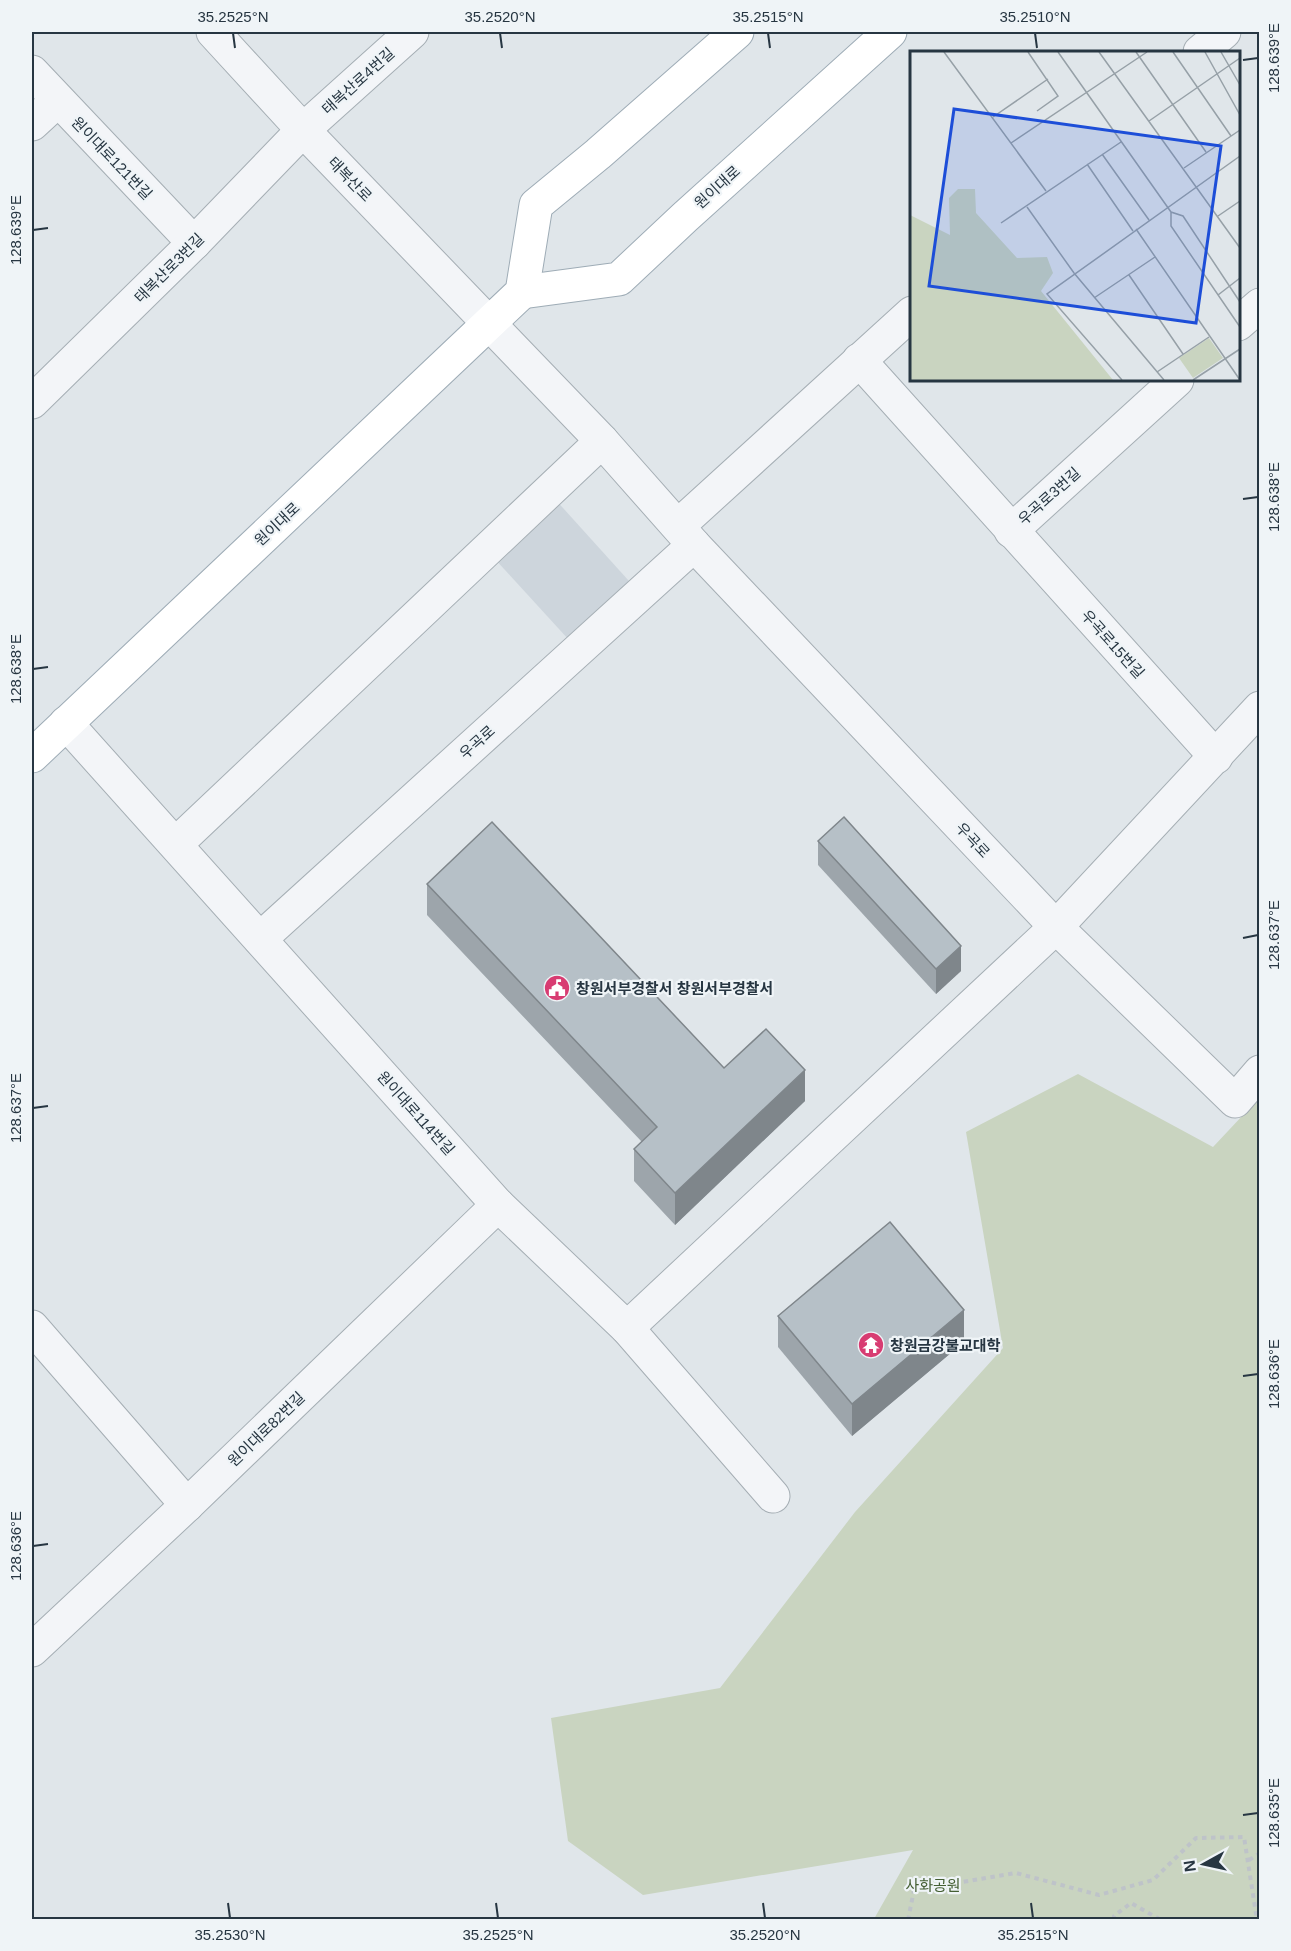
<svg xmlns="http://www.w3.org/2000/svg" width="1291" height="1951" font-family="Helvetica,'Noto Sans KR',sans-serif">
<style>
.built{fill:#cdd5dc}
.green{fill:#c9d4c0}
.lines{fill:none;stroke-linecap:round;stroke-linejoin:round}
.minor-casing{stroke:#a5aeb4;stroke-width:35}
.tertiary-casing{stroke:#a5aeb4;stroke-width:35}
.primary-casing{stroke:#9eacb6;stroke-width:35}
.path{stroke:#bec3c9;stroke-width:4;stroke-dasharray:4.5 4.5;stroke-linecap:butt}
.minor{stroke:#f3f5f8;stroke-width:33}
.tertiary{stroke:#f3f5f8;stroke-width:33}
.primary{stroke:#fff;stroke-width:33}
.wall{fill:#9da5ab}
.shaded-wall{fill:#7f868b}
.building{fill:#b6c0c7;stroke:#7f868b;stroke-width:1.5}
.ticks{fill:none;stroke:#273642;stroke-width:2}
.labels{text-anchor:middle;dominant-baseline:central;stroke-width:4.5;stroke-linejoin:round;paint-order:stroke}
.street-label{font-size:15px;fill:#273642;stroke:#eff4f7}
.poi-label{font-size:15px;font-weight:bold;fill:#273642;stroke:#eff4f7;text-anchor:start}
.park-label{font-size:15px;fill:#445f33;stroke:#eff4f7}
.inset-road{fill:none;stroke:#96a0a7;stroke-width:1.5}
.view{fill:#1d4ed8;fill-opacity:0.15;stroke:#1d4ed8;stroke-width:3}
.inset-edge{fill:none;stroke:#273642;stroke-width:3}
.neatline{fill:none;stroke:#273642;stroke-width:2}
.ticks-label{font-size:15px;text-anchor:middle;fill:#273642}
</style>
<rect width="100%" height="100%" fill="#e0e6ea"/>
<path class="built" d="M 554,498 L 629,581 L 569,640 L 494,558 Z"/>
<path class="green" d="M 1078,1074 L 1213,1147 L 1259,1098 L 1259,1919 L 874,1919 L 913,1850 L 643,1895 L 568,1841 L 551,1718 L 720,1688 L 855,1512 L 1003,1348 L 966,1132 Z"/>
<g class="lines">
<g class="minor-casing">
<g id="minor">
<path d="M 1200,52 L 1224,32"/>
<path d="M 32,72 L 194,243"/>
<path d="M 32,124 L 57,101"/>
<path d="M 1238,324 L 1260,305"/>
<path d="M 859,360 L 1216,757"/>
<path d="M 32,402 L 194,243 L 303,130 L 412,32"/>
<path d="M 678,526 L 912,313"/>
<path d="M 1011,531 L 1177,380"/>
<path d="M 66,723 L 498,1205 L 627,1328 L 773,1496"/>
<path d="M 176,844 L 602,441"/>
<path d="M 260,939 L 694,545"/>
<path d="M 32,1327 L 187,1505"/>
<path d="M 627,1328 L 1056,927 L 1260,708"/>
<path d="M 32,1650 L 187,1505 L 498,1205"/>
</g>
</g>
<g class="tertiary-casing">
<path id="tertiary" d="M 213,32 L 303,130 L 602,441 L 694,545 L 1056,927 L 1235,1101 L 1260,1072"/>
</g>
<g class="primary-casing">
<g id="primary">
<path d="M 522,292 L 619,279 L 685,217 L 890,32"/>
<path d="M 32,756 L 522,292 L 536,205 L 598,154 L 737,32"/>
</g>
</g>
<g class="path">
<path d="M 1249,1860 L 1260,1853"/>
<path d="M 908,1920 L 914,1890 L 1016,1873 L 1099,1895 L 1153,1880 L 1196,1838 L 1244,1837 L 1257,1920"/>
<path d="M 1114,1920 L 1114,1916 L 1131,1903 L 1161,1920"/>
</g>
<use href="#minor" class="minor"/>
<use href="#tertiary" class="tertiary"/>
<use href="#primary" class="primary"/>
</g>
<g class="wall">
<path d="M 818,841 L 961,971 L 936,994 L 818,865 Z"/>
<path d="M 427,884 L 724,1068 L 805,1101 L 675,1225 L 634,1181 L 634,1149 L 642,1142 L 427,915 Z"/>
<path d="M 778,1316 L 964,1342 L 852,1436 L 778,1347 Z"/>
</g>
<g class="shaded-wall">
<path d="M 961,946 L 961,971 L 936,994 L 936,969 Z"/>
<path d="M 805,1070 L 805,1101 L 675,1225 L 675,1193 Z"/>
<path d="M 964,1310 L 964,1342 L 852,1436 L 852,1404 Z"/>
</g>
<g class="building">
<path d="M 844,817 L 961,946 L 936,969 L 818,841 Z"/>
<path d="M 492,822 L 724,1068 L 766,1029 L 805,1070 L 675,1193 L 634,1149 L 657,1127 L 427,884 Z"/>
<path d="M 890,1222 L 964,1310 L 852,1404 L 778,1316 Z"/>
</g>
<path class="ticks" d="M 233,33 L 235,48M 500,33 L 502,48M 768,33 L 770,48M 1035,33 L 1037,48M 1243,60 L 1258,58M 33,230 L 48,228M 1243,499 L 1258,497M 33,669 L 48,667M 1243,938 L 1258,935M 33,1108 L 48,1106M 1243,1376 L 1258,1374M 33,1546 L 48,1544M 1243,1815 L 1258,1813M 228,1903 L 230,1918M 496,1903 L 498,1918M 763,1903 L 765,1918M 1031,1903 L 1033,1918"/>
<defs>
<g id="civic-disc" transform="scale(1.35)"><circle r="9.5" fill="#d83c72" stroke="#eff4f7"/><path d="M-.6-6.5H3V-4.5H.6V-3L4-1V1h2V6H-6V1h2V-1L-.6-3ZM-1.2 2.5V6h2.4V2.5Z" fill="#fff"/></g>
<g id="temple-disc" transform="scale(1.35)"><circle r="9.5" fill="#d83c72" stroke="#eff4f7"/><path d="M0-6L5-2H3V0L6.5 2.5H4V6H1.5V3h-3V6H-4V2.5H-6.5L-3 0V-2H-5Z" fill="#fff"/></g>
</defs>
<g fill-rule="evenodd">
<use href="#civic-disc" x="557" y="988"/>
<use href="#temple-disc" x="871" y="1345"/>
</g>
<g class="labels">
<g class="street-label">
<text transform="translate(358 81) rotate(-42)">태복산로4번길</text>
<text transform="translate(112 158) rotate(46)">원이대로121번길</text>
<text transform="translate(350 179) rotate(46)">태복산로</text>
<text transform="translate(717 187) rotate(-42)">원이대로</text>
<text transform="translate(169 268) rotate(-45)">태복산로3번길</text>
<text transform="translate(1049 496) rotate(-42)">우곡로3번길</text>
<text transform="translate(277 524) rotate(-43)">원이대로</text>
<text transform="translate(1113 644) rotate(48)">우곡로15번길</text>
<text transform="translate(477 742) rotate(-42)">우곡로</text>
<text transform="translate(973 840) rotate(47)">우곡로</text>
<text transform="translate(416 1113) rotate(48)">원이대로114번길</text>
<text transform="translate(266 1429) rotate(-44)">원이대로82번길</text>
</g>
<g class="poi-label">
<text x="576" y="988">창원서부경찰서 창원서부경찰서</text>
<text x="890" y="1345">창원금강불교대학</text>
</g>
<g class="park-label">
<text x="933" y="1885">사화공원</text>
</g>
</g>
<g transform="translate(910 51)">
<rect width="330" height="330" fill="#e0e6ea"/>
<path d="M 48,138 L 65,138 L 66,162 L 107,207 L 137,206 L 143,222 L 131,240 L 203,329 L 0,329 L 0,164 L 40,184 L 39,147 ZM 299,287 L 313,307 L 283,327 L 269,307 Z" fill="#c9d4c0"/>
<path class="inset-road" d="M 34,1 L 136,140M 118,1 L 148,45 L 127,60M 148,1 L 261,161 L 273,165 L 330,251M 189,1 L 330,197M 226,1 L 296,101M 263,1 L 321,85M 295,1 L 330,64M 311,1 L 330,34M 83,66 L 138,28M 239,70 L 330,7M 101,92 L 237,1M 192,103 L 239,169M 177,113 L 223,180M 274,117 L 330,79M 117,156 L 164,222 L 254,329M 261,161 L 261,175 L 330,276M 308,165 L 330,150M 91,172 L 211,91M 226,178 L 330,329M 219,224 L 273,303M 308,244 L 330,227M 184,247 L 245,206M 247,321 L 299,286M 212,329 L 137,243 L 330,105M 283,329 L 330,298"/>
<path class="view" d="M 44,58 L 311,95 L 286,272 L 19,235 Z"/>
<rect width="330" height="330" class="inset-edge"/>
</g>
<rect width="1291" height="1951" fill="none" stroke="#eff4f7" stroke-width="66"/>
<g transform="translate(1204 1864) rotate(262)" stroke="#eff4f7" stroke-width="4.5" paint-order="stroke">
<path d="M0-4.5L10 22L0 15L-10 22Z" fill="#273642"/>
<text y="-9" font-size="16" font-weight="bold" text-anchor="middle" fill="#273642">N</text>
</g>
<rect x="33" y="33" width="1225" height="1885" class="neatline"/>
<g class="ticks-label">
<text x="233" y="22">35.2525°N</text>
<text x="500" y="22">35.2520°N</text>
<text x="768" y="22">35.2515°N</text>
<text x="1035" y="22">35.2510°N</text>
<text transform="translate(1274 58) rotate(-90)" y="5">128.639°E</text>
<text transform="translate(16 230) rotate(-90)" y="5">128.639°E</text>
<text transform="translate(1274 497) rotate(-90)" y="5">128.638°E</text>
<text transform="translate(16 669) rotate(-90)" y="5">128.638°E</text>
<text transform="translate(1274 935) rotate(-90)" y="5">128.637°E</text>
<text transform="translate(16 1108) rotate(-90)" y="5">128.637°E</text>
<text transform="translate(1274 1374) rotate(-90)" y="5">128.636°E</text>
<text transform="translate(16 1546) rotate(-90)" y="5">128.636°E</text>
<text transform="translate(1274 1813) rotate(-90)" y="5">128.635°E</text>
<text x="230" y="1940">35.2530°N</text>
<text x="498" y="1940">35.2525°N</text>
<text x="765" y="1940">35.2520°N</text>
<text x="1033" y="1940">35.2515°N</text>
</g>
</svg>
